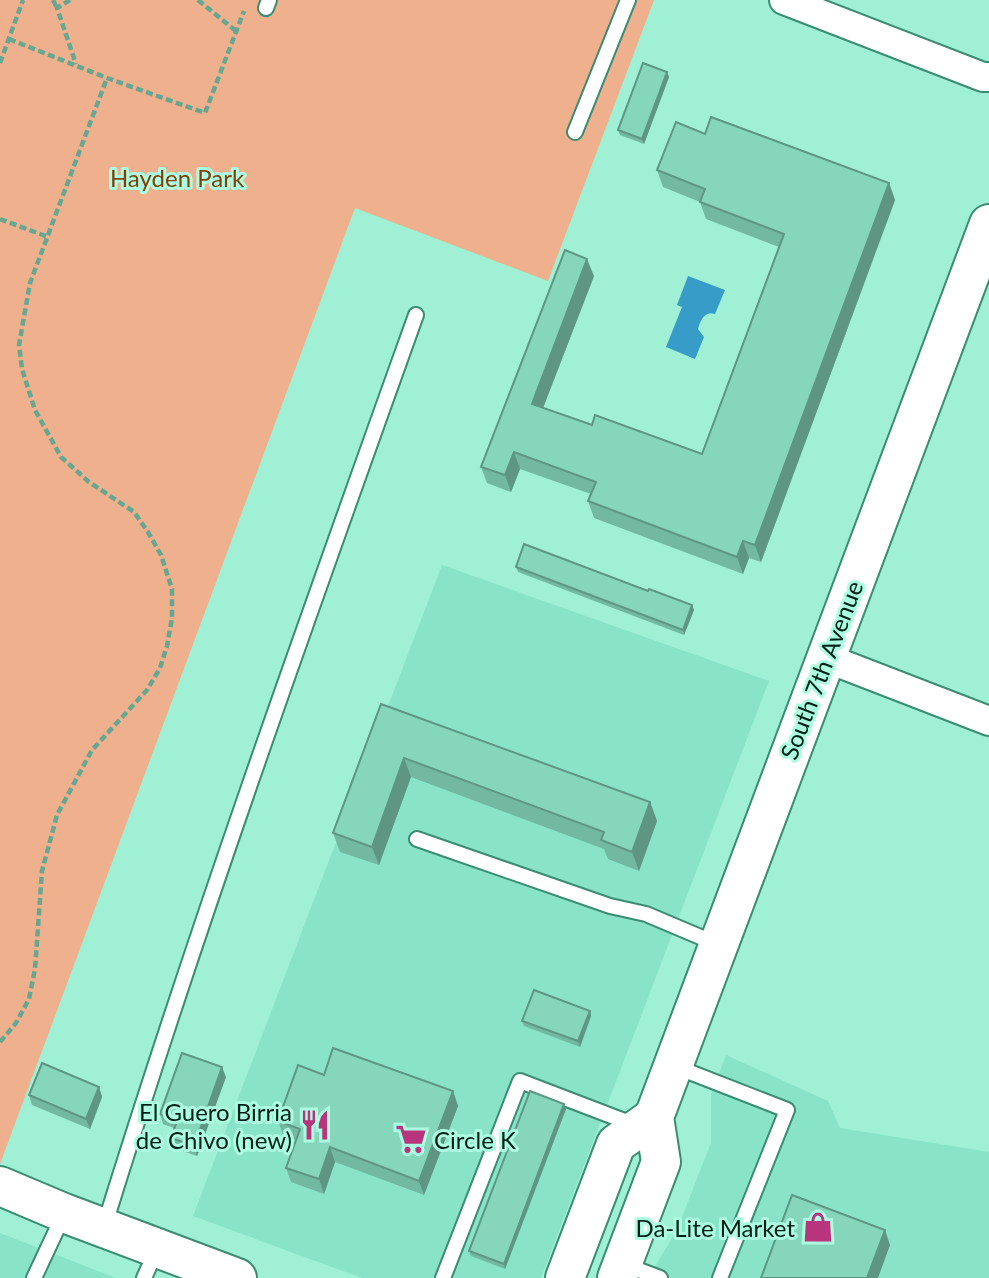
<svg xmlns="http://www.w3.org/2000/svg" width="989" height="1278" font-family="Lato,sans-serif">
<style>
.built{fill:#89e3c6}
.green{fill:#efb08d}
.water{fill:#379cc7}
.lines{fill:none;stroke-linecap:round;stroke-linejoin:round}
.service-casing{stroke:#3a8c73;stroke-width:18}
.minor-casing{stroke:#3a8c73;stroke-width:32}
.secondary-casing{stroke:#3a8c73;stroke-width:42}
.path{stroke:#67a792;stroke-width:4.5;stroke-dasharray:7 3.5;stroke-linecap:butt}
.service{stroke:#fff;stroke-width:14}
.minor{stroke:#fff;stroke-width:28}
.secondary{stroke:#fff;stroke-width:38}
.wall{fill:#73b8a1}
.shaded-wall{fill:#5e9683}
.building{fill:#86d6bb;stroke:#5e9683;stroke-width:2}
.labels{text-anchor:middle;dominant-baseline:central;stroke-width:6;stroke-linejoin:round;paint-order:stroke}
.park-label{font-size:24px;fill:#853e08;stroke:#acfee1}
.street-label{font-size:24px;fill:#002017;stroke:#acfee1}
.poi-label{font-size:24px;fill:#002017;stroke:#acfee1;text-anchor:end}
</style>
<rect width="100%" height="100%" fill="#9ff0d4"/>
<g class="built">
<path d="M 442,565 L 769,681 L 541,1278 L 362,1278 L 193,1216 Z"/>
<path d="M 726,1055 L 828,1101 L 840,1128 L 989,1152 L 989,1278 L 648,1278 L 677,1230 L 711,1143 L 711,1095 Z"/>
<path d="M 0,1233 L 116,1278 L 0,1278 Z"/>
</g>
<path class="green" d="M 0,0 L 654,0 L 548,281 L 355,208 L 0,1164 Z"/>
<path class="water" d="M 688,276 L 725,290 L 715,314 C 705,310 700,321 698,329 L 704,337 L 695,359 L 666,347 L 682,307 L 677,305 Z"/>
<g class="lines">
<g class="service-casing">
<g id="service">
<path d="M 266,8 L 269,0"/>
<path d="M 575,132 L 628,0"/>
<path d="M 417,839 L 610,906 L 646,914 L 717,944"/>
<path d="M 674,1066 L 787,1110 L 720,1278"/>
<path d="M 104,1227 C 199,920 308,617 416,315"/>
<path d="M 623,1264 L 660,1278"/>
<path d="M 34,1278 L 64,1214"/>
<path d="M 144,1278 L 157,1249"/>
<path d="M 443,1278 L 520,1081 L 635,1125"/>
</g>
</g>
<g class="minor-casing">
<g id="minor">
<path d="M 784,0 L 983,77 L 989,77"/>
<path d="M 826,658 L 989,721"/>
</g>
</g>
<g class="secondary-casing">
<g id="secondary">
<path d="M 0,1186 L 64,1213 L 237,1278"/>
<path d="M 565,1278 L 616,1144 L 654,1117"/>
<path d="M 617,1278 L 661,1162 L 654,1117 L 989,224"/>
</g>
</g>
<g class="path">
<path d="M 53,0 L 57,8"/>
<path d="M 70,0 L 57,8 L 76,64"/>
<path d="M 198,0 L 236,31"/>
<path d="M 9,39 L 107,78 L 205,113 L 244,11"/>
<path d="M 0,63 L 23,0"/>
<path d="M 0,219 L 48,237"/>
<path d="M 0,1042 L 16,1023 L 29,999 L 35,969 L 42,871 L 57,815 L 92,750 L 147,690 L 160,668 L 167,646 L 172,618 L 172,589 L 161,555 L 148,532 L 134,512 L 89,482 L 61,457 L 35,410 L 22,369 L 19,345 L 30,283 L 107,78"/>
</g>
<use href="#service" class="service"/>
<use href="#minor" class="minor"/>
<use href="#secondary" class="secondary"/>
</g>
<g class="wall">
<path d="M 667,72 L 669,77 L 644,144 L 620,135 L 618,130 Z"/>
<path d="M 705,134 L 889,183 L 895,200 L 761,562 L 749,558 L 743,574 L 594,518 L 588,501 L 591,494 L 520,469 L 511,492 L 487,483 L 481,467 L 594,276 L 543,408 L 592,425 L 702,454 L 779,247 L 706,219 L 700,202 L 663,187 L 657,170 Z"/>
<path d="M 516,567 L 648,591 L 692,605 L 694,610 L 684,635 L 518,572 Z"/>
<path d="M 381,704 L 650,802 L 657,821 L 639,871 L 608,859 L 604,849 L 411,777 L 379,865 L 340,852 L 333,833 Z"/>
<path d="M 590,1011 L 591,1016 L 580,1047 L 524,1026 L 522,1021 Z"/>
<path d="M 324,1075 L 453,1091 L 458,1106 L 424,1195 L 335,1162 L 324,1194 L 291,1182 L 286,1168 L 296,1140 L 283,1135 L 278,1121 Z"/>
<path d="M 226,1077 L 197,1156 L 174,1148 L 171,1138 L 174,1128 L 163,1124 L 160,1114 Z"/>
<path d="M 99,1087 L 102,1097 L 90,1129 L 32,1105 L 29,1095 Z"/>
<path d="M 564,1104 L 566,1109 L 505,1269 L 471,1256 L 469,1251 Z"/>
</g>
<g class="shaded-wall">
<path d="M 667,72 L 669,77 L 644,144 L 642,139 Z"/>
<path d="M 889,183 L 895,200 L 761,562 L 755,545 Z"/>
<path d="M 587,259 L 594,276 L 538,421 L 532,404 Z"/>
<path d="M 514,452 L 520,469 L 511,492 L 505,475 Z"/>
<path d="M 743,541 L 749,558 L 743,574 L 737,557 Z"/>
<path d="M 692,605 L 694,610 L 684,635 L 683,630 Z"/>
<path d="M 404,758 L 411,777 L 379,865 L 372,847 Z"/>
<path d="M 650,802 L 657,821 L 639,871 L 632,852 Z"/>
<path d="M 590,1011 L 591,1016 L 580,1047 L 578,1041 Z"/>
<path d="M 222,1067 L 226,1077 L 197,1156 L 194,1146 Z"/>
<path d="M 99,1087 L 102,1097 L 90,1129 L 86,1119 Z"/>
<path d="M 453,1091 L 458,1106 L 424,1195 L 419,1181 Z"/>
<path d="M 564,1104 L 566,1109 L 505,1269 L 504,1264 Z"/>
<path d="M 330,1147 L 335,1162 L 324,1194 L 319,1179 Z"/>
<path d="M 885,1230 L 890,1245 L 878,1278 L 867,1278 Z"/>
</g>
<g class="building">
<path d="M 643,63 L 667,72 L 642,139 L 618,130 Z"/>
<path d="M 711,117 L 889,183 L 755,545 L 743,541 L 737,557 L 588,501 L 596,482 L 514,452 L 505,475 L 481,467 L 565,250 L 587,259 L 532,404 L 592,425 L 595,415 L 702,454 L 784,234 L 700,202 L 705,189 L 657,170 L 676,122 L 705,134 Z"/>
<path d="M 524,544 L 648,591 L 649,589 L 692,605 L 683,630 L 516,567 Z"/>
<path d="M 381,704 L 650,802 L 632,852 L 601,840 L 604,832 L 404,758 L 372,847 L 333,833 Z"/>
<path d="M 534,990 L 590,1011 L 578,1041 L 522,1021 Z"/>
<path d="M 333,1048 L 453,1091 L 419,1181 L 330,1147 L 319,1179 L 286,1168 L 300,1129 L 278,1121 L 298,1065 L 324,1075 Z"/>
<path d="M 182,1053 L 222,1067 L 194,1146 L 171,1138 L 177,1121 L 160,1114 Z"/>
<path d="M 42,1063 L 99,1087 L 86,1119 L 29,1095 Z"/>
<path d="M 530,1091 L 564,1104 L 504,1264 L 469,1251 Z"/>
<path d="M 792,1195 L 885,1230 L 867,1278 L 761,1278 Z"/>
</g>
<defs>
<g id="restaurant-bare" transform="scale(2.415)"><path d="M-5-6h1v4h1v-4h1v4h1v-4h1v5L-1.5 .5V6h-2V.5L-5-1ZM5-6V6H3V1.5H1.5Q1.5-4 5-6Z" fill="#b8357e" stroke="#acfee1" stroke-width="2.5" paint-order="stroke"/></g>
<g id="supermarket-bare" transform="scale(2.415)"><path d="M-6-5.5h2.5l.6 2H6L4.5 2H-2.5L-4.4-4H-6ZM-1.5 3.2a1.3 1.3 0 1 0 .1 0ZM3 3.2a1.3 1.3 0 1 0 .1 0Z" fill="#b8357e" stroke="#acfee1" stroke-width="2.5" paint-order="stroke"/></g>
<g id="shop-bare" transform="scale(2.415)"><path d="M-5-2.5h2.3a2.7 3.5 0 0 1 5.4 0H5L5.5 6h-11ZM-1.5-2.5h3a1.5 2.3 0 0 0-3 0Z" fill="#b8357e" stroke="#acfee1" stroke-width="2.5" paint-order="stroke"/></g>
</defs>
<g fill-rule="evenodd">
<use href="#restaurant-bare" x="315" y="1125"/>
<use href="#supermarket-bare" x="411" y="1139"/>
<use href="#shop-bare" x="818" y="1227"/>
</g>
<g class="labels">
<g class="park-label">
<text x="177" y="177">Hayden Park</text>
</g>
<g class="street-label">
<text transform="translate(821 670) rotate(-69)">South 7th Avenue</text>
</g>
<g class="poi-label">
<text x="292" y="1111">El Guero Birria<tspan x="292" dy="28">de Chivo (new)</tspan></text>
<text x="434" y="1139" text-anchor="start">Circle K</text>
<text x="795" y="1227">Da-Lite Market</text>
</g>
</g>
</svg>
